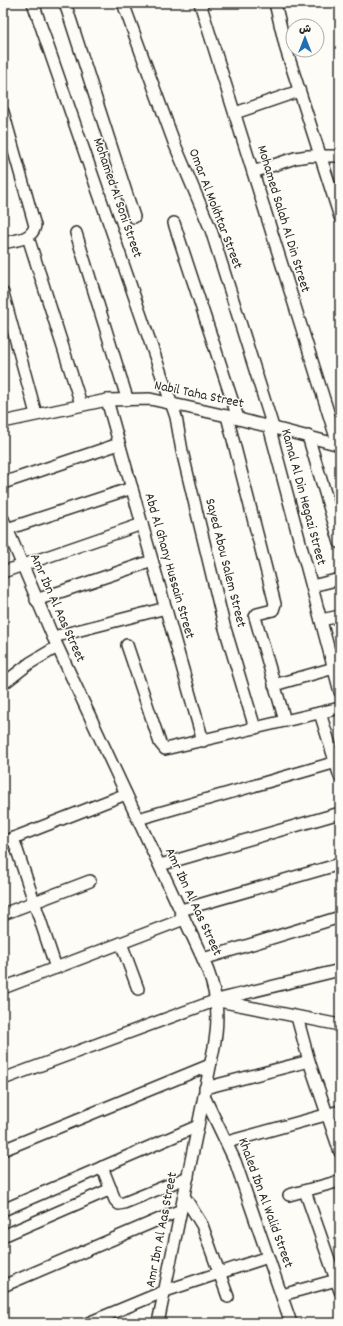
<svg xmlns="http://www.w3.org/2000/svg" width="343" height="1326" font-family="Dekko,'Playpen Sans Arabic',sans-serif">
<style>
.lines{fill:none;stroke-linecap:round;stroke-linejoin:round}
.minor-casing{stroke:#2b2b2b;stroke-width:14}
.minor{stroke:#fdfcf7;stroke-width:11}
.labels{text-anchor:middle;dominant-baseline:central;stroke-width:3;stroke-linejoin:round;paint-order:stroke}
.street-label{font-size:14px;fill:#2b2b2b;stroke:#fdfcf7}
</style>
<rect width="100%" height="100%" fill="#fdfcf7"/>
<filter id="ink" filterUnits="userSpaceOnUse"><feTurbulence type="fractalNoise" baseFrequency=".025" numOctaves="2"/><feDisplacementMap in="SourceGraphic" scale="8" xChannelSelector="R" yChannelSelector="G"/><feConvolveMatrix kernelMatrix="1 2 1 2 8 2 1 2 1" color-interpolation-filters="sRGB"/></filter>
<g filter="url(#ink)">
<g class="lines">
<g class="minor-casing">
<g id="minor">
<path d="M 33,3 L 176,417 L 182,451 L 224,625 L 255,728"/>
<path d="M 65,3 L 134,217"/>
<path d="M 123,3 L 175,145 L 211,230 L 273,427"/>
<path d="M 200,3 L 338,444"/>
<path d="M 275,3 L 286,49 L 340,217"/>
<path d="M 3,112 L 35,226 C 32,240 15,240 3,243"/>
<path d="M 235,113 L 299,91"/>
<path d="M 253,172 L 295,158 L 308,156 L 340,156"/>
<path d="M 174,223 L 238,418"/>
<path d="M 76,233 L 127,398"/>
<path d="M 28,237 L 81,404"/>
<path d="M 3,293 L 36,414"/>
<path d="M 107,400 L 203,741"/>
<path d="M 227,416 L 275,604 L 273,610 L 257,614 L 255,617 L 285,721"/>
<path d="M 3,422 L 107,400 L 150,399 L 227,416 L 340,445"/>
<path d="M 269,426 L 340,692"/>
<path d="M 308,436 L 340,543"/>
<path d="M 3,483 L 119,444"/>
<path d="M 3,519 L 53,637 L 203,959 C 217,990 220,1014 214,1047 L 158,1323"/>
<path d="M 7,529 L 132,488"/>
<path d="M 3,572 L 142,524"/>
<path d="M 312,586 L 340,579"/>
<path d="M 36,600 L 152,561"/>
<path d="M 321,620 L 340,616"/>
<path d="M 53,637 L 166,608"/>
<path d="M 127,645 L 160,743 L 165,749 L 340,708"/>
<path d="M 3,684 L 30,663 L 57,647"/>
<path d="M 274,685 L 334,668"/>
<path d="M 320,713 L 340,777"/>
<path d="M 138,819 L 340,761"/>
<path d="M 13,838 L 56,968"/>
<path d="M 3,842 L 126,794"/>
<path d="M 160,865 L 340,813"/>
<path d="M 181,910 L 340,864"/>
<path d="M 3,914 L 90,881"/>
<path d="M 121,943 L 138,989"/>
<path d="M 203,959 L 340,917"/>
<path d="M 3,988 L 184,919"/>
<path d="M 219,1001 L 340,1025"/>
<path d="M 297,1017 L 309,1061 L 340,1152"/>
<path d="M 3,1079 L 217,1000 L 340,970"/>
<path d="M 205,1088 L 309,1061"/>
<path d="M 204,1096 L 235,1161 L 291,1323"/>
<path d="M 227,1142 L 340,1111"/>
<path d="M 3,1150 L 210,1065"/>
<path d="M 102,1167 L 115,1200 L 119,1204 L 124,1203 L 188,1177"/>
<path d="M 305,1191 L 340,1291"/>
<path d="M 289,1195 L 340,1181"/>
<path d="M 184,1196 L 202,1225 L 228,1297"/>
<path d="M 3,1210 L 198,1126"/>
<path d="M 3,1236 L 111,1189"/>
<path d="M 3,1286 L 181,1210"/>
<path d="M 282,1295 L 340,1279"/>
<path d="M 88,1323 L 165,1291 L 268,1257"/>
</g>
</g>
<use href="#minor" class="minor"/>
</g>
</g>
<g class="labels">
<g class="street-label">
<text transform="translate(117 198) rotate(71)">Mohamed Al Soni Street</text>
<text transform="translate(215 209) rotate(69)">Omar Al Mokhtar Street</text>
<text transform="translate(283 219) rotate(73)">Mohamed Salah Al Din Street</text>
<text transform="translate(199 395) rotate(12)">Nabil Taha Street</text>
<text transform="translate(303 497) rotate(75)">Kamal Al Din Hegazi Street</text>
<text transform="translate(225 563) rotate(76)">Sayed Abou Salem Street</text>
<text transform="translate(169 566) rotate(74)">Abd Al Ghany Hussain Street</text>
<text transform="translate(57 608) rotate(66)">Amr Ibn Al Aas Street</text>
<text transform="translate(193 902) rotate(65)">Amr Ibn Al Aas Street</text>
<text transform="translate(265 1203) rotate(70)">Khaled Ibn Al Walid Street</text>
<text transform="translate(162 1230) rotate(-79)">Amr Ibn Al Aas Street</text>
</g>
</g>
<rect width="343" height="1326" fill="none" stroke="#fdfcf7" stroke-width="16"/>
<rect x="8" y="8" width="327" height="1310" fill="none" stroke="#2b2b2b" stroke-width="1.5" filter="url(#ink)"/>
<g transform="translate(305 38)"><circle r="19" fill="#fdfcf7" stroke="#a9a8a5"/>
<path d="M0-3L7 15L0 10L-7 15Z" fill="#1f6fb2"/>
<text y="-6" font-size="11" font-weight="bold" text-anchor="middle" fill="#2b2b2b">ش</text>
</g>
</svg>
